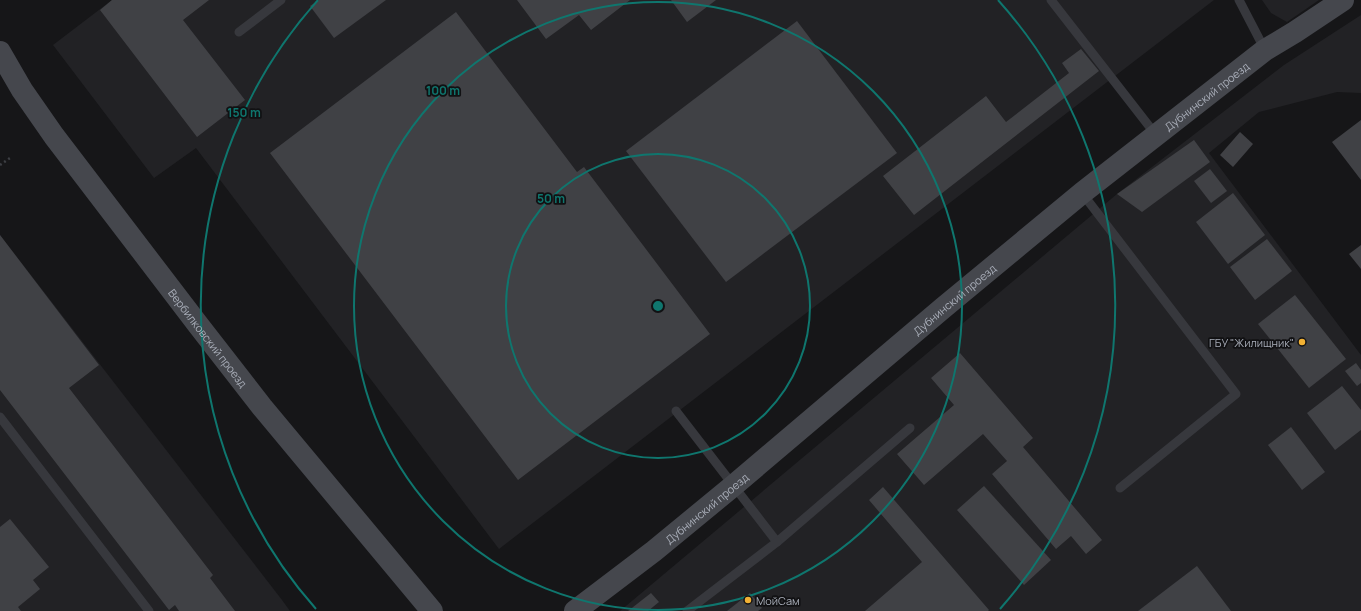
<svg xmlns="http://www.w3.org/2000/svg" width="1361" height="611" font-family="Manrope,sans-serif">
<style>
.built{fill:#222225}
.building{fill:#404145}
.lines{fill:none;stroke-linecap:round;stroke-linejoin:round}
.path{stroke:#3d3f44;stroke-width:2.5;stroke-dasharray:2 3;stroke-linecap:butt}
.lane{stroke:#37383d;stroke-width:9}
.secondary{stroke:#45474d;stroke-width:22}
.ring{fill:none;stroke:#0f766e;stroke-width:2}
.poi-dot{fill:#f2b134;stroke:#111113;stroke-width:1.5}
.labels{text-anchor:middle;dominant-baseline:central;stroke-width:3.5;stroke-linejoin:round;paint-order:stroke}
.street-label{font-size:11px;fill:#a8adb8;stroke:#111113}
.poi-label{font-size:11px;fill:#a8adb8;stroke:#111113;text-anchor:end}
.centre{fill:#0f766e;stroke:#111113;stroke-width:2}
.ring-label{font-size:12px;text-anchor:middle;font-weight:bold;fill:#0f766e;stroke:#111113;stroke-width:3.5;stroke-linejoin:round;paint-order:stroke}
</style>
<rect width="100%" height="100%" fill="#161618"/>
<g class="built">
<path d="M 112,0 L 1214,0 L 499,549 L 196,148 L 154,178 L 53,45 Z"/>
<path d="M 1262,0 L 1319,0 L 1287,22 L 1271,13 Z"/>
<path d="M 1361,15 L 1361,93 L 1337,92 L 1259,112 L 1209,153 L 1361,355 L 1361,611 L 620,611 L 1117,194 L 1284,65 Z"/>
<path d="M 0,235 L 282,600 L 290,611 L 0,611 Z"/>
</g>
<g class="building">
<path d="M 112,0 L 209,0 L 183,20 L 245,100 L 197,137 L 100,10 Z"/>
<path d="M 319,0 L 386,0 L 334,38 L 310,6 Z"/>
<path d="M 517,0 L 630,0 L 591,30 L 579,15 L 546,39 Z"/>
<path d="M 671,0 L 716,0 L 687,22 Z"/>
<path d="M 456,12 L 577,172 L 584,167 L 710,334 L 518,480 L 270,153 Z"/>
<path d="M 797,21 L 897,153 L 726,282 L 626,151 Z"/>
<path d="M 1081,49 L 1099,71 L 914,215 L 883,176 L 986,96 L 1006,122 L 1069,73 L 1062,63 Z"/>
<path d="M 1361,120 L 1361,180 L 1332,142 Z"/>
<path d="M 1240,132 L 1253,144 L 1233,167 L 1220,155 Z"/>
<path d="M 1194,140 L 1210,162 L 1142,212 L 1117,194 Z"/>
<path d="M 1210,169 L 1227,191 L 1211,203 L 1194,181 Z"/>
<path d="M 1233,193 L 1265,235 L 1228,264 L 1196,222 Z"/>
<path d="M 0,235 L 99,365 L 69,388 L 213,575 L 210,578 L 235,611 L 179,611 L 175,605 L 169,610 L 0,390 Z"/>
<path d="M 1267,239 L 1292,271 L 1255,300 L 1230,267 Z"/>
<path d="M 1361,245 L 1361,269 L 1349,254 Z"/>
<path d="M 1295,295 L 1346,359 L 1309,388 L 1258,324 Z"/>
<path d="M 960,353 L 1033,438 L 1023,447 L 1102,540 L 1086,554 L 1071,536 L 1056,549 L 992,474 L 1007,461 L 983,434 L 924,485 L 897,454 L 954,405 L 931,378 Z"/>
<path d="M 1356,363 L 1361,370 L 1361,383 L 1357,386 L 1345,371 Z"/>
<path d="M 1342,386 L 1361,410 L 1361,430 L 1335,450 L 1307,413 Z"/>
<path d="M 1291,427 L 1325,472 L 1302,490 L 1268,445 Z"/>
<path d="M 984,486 L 1051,560 L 1024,585 L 957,510 Z"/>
<path d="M 883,487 L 989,610 L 988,611 L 865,611 L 922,562 L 869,500 Z"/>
<path d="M 10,519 L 49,567 L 33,580 L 40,589 L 18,607 L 21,611 L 0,611 L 0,527 Z"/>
<path d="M 1197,566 L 1231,611 L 1138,611 Z"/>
<path d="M 651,593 L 659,602 L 648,611 L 628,611 Z"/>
<path d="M 750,593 L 762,608 L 758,611 L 727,611 Z"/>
</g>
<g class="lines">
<path class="path" d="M 0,165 L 10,158"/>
<g class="lane">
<path d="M 1051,0 L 1156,135"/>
<path d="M 1239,0 L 1265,50"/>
<path d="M 239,32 L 281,0"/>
<path d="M 1082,193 L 1236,394 L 1120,488"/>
<path d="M 676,411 L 777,542 L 910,428"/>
<path d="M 0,417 L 149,611"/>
<path d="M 687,611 L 777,542"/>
</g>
<g class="secondary">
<path id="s1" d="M 0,52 L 22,90 L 54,136 L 199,326 L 262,407 L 432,611"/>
<path id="s2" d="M 575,611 L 654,551 L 733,486 L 943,308 L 1082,193 L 1265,50 L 1295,32 L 1343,0"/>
</g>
</g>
<g class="ring">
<circle cx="658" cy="306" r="152"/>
<circle cx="658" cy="306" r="304"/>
<path d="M316 609A457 457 0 0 1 318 0M998 0A457 457 0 0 1 1000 609"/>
</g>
<g class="poi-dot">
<circle cx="1302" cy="342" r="4"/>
<circle cx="748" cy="600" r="4"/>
</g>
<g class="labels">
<g class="street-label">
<text stroke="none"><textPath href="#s2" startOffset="815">Дубнинский проезд</textPath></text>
<text stroke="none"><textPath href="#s2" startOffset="491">Дубнинский проезд</textPath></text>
<text stroke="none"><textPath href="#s1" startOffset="354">Вербилковский проезд</textPath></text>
<text stroke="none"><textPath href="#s2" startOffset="167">Дубнинский проезд</textPath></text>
</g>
<g class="poi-label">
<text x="1294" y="342">ГБУ "Жилищник"</text>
<text x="756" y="600" text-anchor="start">МойСам</text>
</g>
</g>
<circle cx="658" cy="306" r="6" class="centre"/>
<g class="ring-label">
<text x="443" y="95">100 m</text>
<text x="244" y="117">150 m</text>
<text x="551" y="203">50 m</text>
</g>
</svg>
